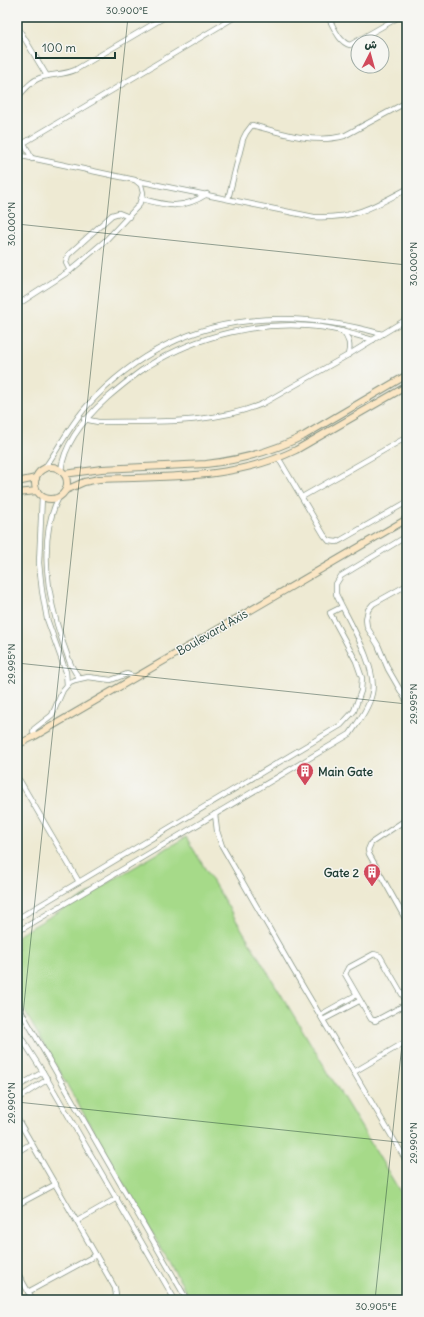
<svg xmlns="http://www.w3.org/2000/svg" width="424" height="1317" font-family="Delius,'Playpen Sans Arabic',sans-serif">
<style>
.green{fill:#a6da89;stroke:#628c5e}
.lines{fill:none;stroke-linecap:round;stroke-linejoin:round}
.street-casing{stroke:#869484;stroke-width:6}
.secondary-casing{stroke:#869484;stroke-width:8}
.street{stroke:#fff;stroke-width:4.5}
.secondary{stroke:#fbe6c4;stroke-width:6}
.ticks{fill:none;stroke:#1f3d34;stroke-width:1;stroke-opacity:0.45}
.labels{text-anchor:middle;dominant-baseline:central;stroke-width:3;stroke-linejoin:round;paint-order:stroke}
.street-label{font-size:12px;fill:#1f3d34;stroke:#f6f6f2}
.poi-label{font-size:12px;font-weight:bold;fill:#1f3d34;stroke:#f6f6f2;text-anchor:start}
.neatline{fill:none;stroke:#1f3d34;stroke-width:1.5}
.ticks-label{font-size:10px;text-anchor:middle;fill:#1f3d34}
</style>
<rect width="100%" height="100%" fill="#f6f6f2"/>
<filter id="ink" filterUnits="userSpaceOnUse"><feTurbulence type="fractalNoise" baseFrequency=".025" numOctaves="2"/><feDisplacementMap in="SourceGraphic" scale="8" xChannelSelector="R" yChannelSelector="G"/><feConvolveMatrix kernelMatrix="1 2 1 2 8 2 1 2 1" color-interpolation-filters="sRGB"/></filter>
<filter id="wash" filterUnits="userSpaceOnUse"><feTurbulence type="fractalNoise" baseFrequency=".012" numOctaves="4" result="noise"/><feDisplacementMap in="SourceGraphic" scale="16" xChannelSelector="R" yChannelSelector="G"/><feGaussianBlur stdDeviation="0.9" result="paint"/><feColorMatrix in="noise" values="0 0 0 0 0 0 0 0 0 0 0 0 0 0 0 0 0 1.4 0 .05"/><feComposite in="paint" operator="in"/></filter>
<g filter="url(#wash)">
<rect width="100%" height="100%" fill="#eeead3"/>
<path class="green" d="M 186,837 L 407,1203 L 407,1300 L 191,1300 L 17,998 L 17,936 Z"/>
</g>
<g filter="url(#ink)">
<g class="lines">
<g class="street-casing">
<g id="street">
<path d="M 328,17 C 333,25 339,43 350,45 L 399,17"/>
<path d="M 17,26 L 47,76"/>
<path d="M 17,98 C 26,88 33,78 47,76 C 57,74 66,74 75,70 L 165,17"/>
<path d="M 24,143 L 32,159"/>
<path d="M 17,147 L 235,17"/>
<path d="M 17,155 L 135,180 L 141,185 L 143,193 L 139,205 L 106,240 L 71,270 L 17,305"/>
<path d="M 138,181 L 314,217 C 353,219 374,207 407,189"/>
<path d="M 142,199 C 168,206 182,210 207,194"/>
<path d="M 228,199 L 243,139 L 246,133 L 252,125 C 281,133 314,144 344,136 L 407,102"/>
<path d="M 70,271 L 66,263 L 68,255 L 112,215 L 119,213 L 129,217"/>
<path d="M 342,331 C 349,338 351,346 348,355"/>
<path d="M 84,419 L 98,422 C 152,421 210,425 262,404 L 348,355 L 407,319"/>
<path d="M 279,459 L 324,535 L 329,541 L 337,542 L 341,540 L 407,502"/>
<path d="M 44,469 C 59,448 70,425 87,406 C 168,317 271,303 382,334"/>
<path d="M 61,471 C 64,442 86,417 107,398 C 120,387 133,376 148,366 C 198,335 261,320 320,327 C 338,329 355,335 373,340"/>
<path d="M 42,496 L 39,563 L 42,591 L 47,619 L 66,672 L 67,685"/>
<path d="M 59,497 C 37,539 48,600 63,643 C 68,656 70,668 80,678"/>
<path d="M 302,497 L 407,437"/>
<path d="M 407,585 L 373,604 L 368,610 L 366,619 L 367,627 L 378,645 L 388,669 L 407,702"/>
<path d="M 35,736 L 33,732 L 34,729 L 52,715 L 63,690 L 70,682 L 75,680 L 88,677 L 111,680 L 127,674 L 135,677"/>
<path d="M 20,781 L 79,882"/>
<path d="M 215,814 L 217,831 L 222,846 L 292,968 L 407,1162"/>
<path d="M 407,819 L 371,843 L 368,850 L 369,854 L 407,922"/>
<path d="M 17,919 L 341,725 L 354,711 L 361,691 L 362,678 L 356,661 L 330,613 L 342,607"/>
<path d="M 17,932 L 350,734 C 358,722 369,708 372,693 C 378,667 347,618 336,594 L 336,584 L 341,576 L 407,536"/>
<path d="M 374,954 L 380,956 L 406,1001 L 403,1006 L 375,1021 L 371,1019 L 345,974 L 348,968 Z"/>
<path d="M 17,1004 L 187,1300"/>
<path d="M 320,1015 L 356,995"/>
<path d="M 323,1020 L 359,1001"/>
<path d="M 17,1031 L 43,1072 L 175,1300"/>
<path d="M 354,1072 L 407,1041"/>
<path d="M 17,1087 L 43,1072"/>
<path d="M 17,1099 L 48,1079"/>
<path d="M 17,1118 L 115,1288 L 116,1295 L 114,1300"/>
<path d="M 17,1152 L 32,1143"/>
<path d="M 17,1205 L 56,1184"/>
<path d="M 77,1221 L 117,1198"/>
<path d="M 17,1272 L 33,1300"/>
<path d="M 28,1292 L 96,1255"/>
</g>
</g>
<g class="secondary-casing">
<g id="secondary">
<circle cx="51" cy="483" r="16"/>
<path d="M 64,474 L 102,469 L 206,464 C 241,460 274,451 305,435 L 407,375"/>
<path d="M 17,482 L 36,478"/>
<path d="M 66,490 L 84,482 L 99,479 C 167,476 234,480 296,450 L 407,386"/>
<path d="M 17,493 L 37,491"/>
<path d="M 17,745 L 35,736 L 407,519"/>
</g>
</g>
<use href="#street" class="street"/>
<use href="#secondary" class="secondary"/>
</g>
</g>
<path class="ticks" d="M 17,224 L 407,265M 17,663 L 407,704M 17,1071 L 128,17M 17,1102 L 407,1143M 375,1300 L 407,997"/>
<defs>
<g id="building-pin" transform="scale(0.9)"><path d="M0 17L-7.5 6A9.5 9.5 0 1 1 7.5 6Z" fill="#d1495b" stroke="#f6f6f2"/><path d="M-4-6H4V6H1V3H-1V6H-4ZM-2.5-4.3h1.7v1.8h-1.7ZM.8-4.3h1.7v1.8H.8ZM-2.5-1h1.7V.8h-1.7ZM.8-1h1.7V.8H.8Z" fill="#fff"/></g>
</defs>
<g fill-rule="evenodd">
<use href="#building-pin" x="305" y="771"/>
<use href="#building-pin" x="372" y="872"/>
</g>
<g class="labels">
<g class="street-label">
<text transform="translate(212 632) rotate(-30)">Boulevard Axis</text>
</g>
<g class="poi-label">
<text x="318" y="771">Main Gate</text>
<text x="359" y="872" text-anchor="end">Gate 2</text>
</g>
</g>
<rect width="424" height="1317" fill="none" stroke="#f6f6f2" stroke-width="44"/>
<g transform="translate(370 54) rotate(6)"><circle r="19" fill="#f6f6f2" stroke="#a0aca6"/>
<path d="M0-3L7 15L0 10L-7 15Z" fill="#d1495b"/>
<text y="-6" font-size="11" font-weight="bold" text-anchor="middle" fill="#1f3d34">ش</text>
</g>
<path d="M36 52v6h79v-6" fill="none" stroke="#1f3d34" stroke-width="2"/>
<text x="42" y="52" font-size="12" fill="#1f3d34" stroke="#f6f6f2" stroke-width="3" paint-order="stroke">100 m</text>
<rect x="22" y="22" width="380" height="1273" class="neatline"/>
<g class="ticks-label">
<text x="127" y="14">30.900°E</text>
<text transform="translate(11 224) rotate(-90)" y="4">30.000°N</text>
<text transform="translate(413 264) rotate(-90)" y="4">30.000°N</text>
<text transform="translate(11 664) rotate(-90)" y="4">29.995°N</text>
<text transform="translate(413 704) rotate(-90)" y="4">29.995°N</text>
<text transform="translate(11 1103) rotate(-90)" y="4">29.990°N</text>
<text transform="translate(413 1143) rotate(-90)" y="4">29.990°N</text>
<text x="376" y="1310">30.905°E</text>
</g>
</svg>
